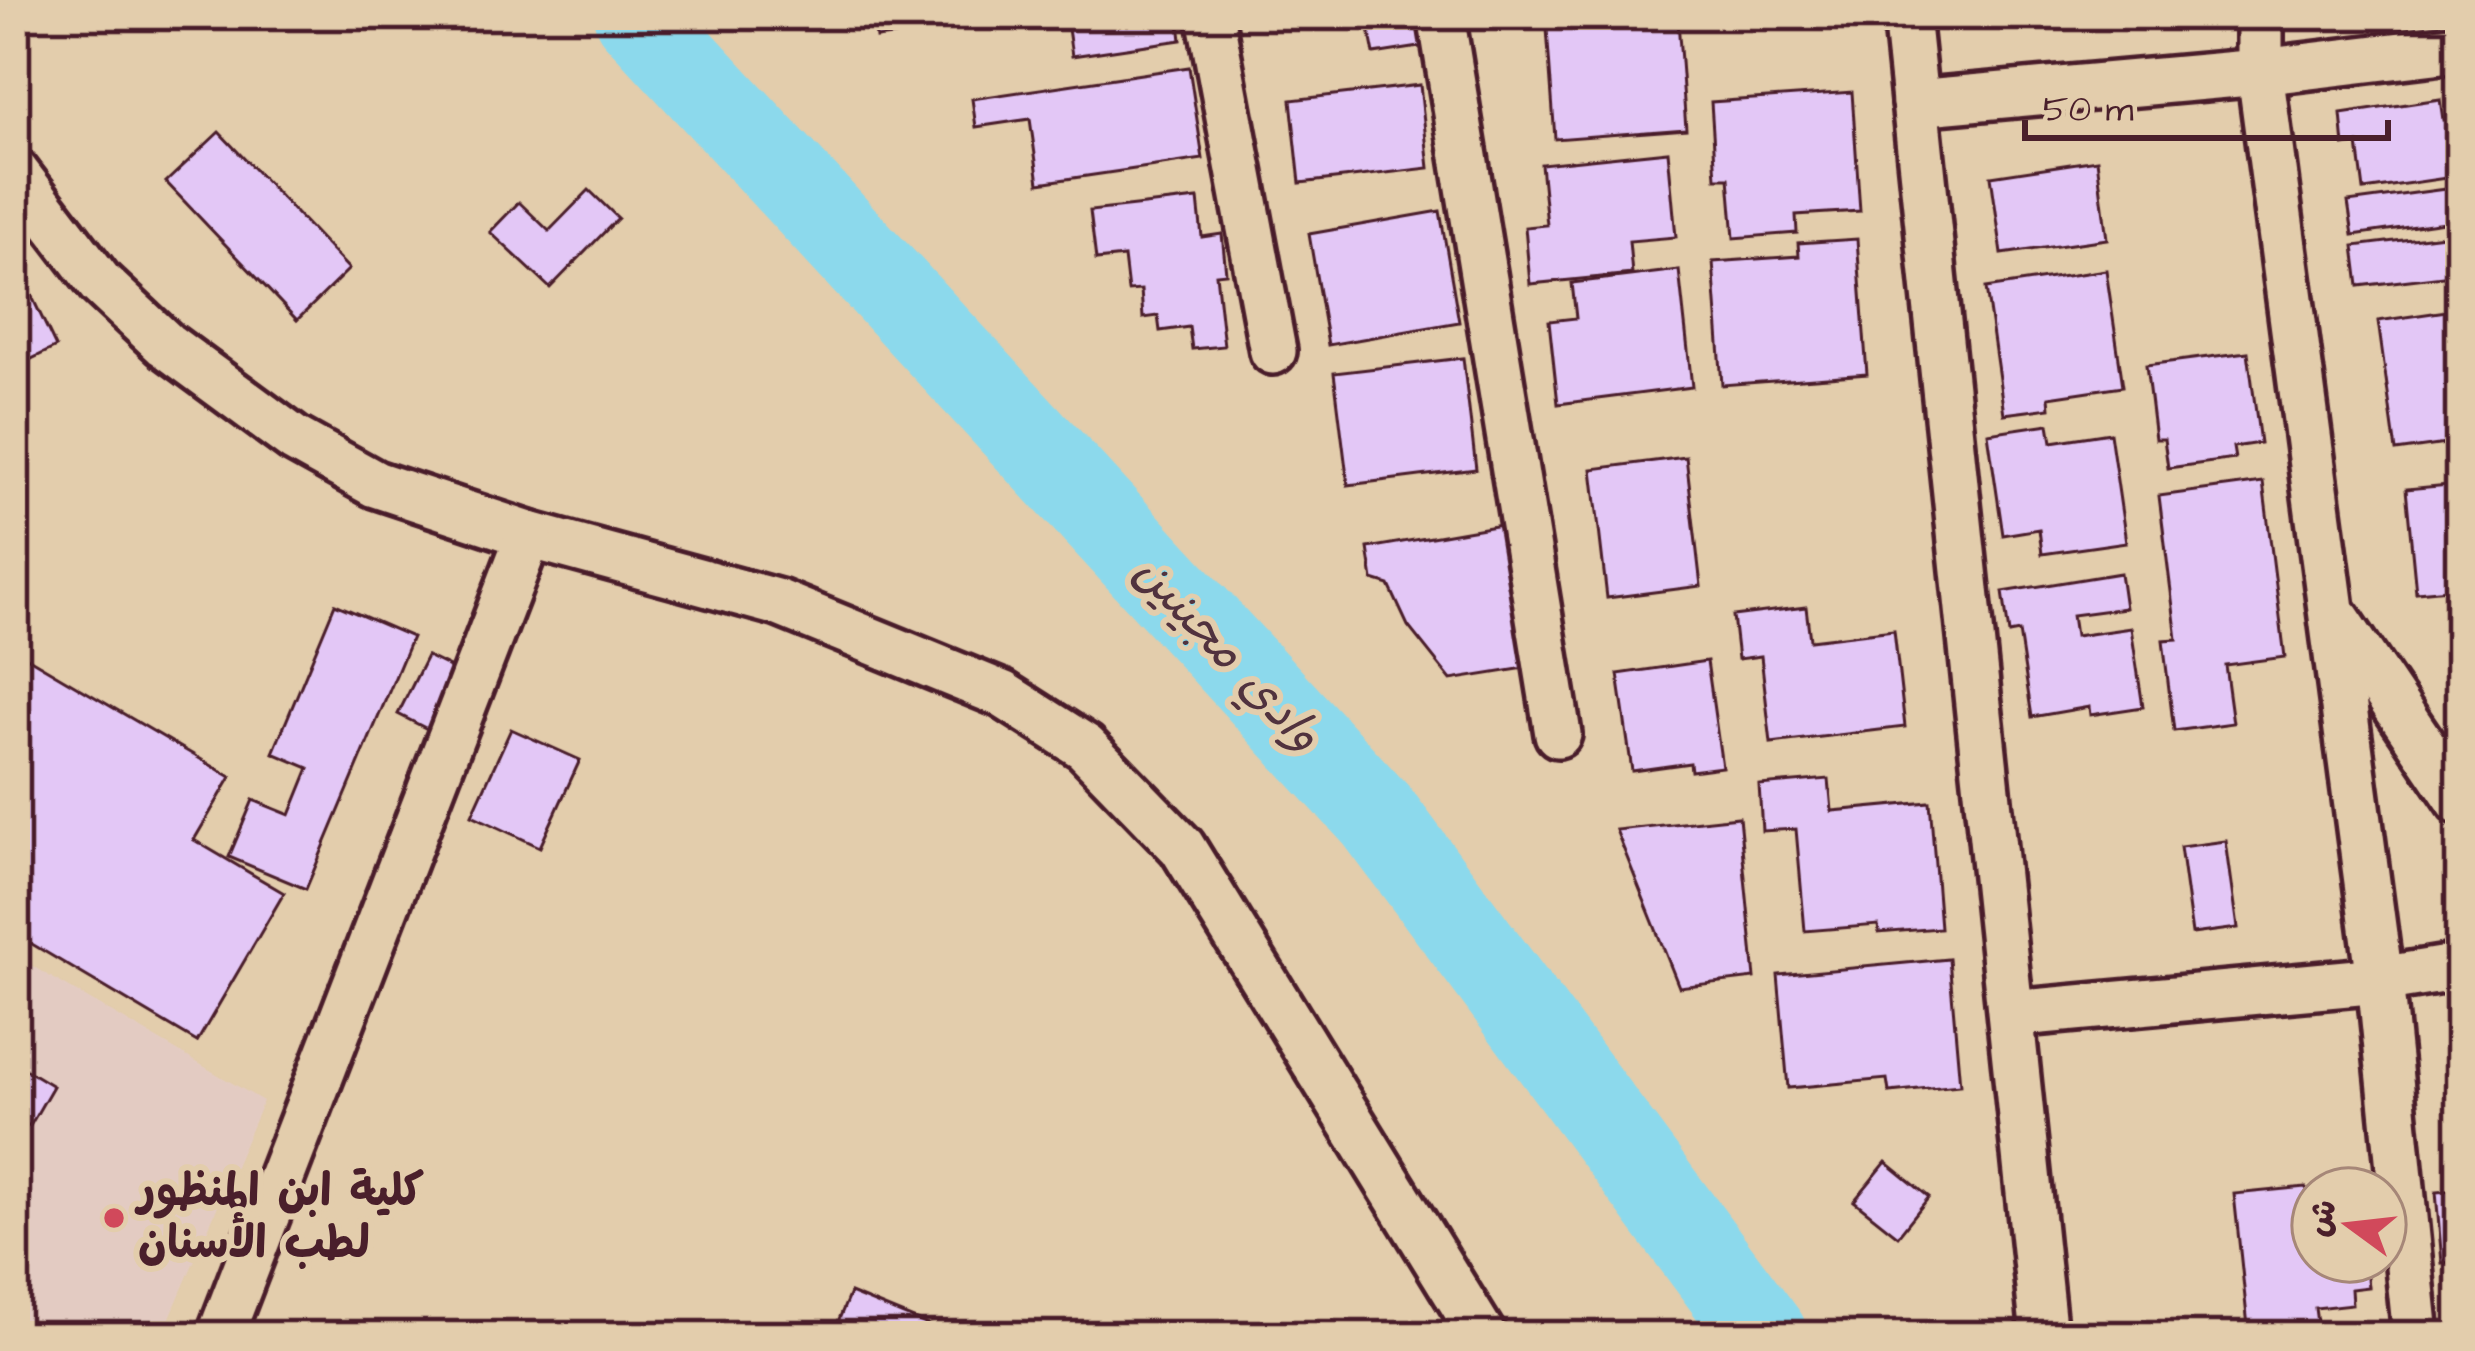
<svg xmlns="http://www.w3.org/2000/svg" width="2475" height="1351" font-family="'Architects Daughter','Playpen Sans Arabic',sans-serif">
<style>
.built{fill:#e3cbc2}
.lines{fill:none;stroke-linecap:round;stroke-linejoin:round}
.river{stroke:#8cd9ec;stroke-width:87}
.building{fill:#e3c7f6;stroke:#4a1f2b;stroke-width:3}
.minor-casing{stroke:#4a1f2b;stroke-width:54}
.minor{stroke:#e3cdac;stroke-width:45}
.poi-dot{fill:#d1495b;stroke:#e3cdac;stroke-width:4.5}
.labels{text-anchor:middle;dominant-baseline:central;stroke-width:12;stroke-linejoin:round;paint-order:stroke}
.poi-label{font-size:45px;font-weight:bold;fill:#4a1f2b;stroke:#e3cdac;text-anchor:start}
.water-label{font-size:48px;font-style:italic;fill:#51323e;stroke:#e3cdac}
</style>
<rect width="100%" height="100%" fill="#e3cdac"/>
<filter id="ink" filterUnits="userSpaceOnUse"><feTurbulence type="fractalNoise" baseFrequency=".00833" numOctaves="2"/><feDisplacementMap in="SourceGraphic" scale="24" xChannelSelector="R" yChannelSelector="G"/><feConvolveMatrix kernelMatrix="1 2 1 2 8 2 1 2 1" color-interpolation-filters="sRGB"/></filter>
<g filter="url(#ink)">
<path class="built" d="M 15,956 L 263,1101 L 162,1336 L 15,1336 Z"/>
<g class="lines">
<path class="river" d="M 637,15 L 1378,817 L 1764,1336"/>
</g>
<g class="building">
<path d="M 828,15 L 906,15 L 908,34 L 876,38 L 874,21 L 829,27 Z"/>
<path d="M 1066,15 L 1178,15 L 1181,40 L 1072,56 Z"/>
<path d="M 1388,15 L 1434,15 L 1439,44 L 1374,54 L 1367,19 Z"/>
<path d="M 1546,15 L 1631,15 L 1631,25 L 1678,21 L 1686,129 L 1555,139 Z"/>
<path d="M 1189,67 L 1203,159 L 1039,183 L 1030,119 L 976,127 L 972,99 Z"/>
<path d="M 1420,85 L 1429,168 L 1300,183 L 1291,100 Z"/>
<path d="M 1852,92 L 1860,211 L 1796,215 L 1797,233 L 1734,238 L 1729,178 L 1716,178 L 1711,102 Z"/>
<path d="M 2440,99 L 2443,120 L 2460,117 L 2460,176 L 2364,190 L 2358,144 L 2344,146 L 2341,114 Z"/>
<path d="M 219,132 L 349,269 L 297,320 L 166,182 Z"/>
<path d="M 1668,151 L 1676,237 L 1629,241 L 1632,274 L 1530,284 L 1525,227 L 1547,225 L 1541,164 Z"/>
<path d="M 2097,160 L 2107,239 L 2002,254 L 1991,176 Z"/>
<path d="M 2453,188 L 2458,220 L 2353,235 L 2348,202 Z"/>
<path d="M 589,190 L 618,218 L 550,288 L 490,232 L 519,202 L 549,231 Z"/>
<path d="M 1198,199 L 1202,237 L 1222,234 L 1226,273 L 1216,274 L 1224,346 L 1192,349 L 1189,327 L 1160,331 L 1158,316 L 1143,318 L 1141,290 L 1128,291 L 1124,257 L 1096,260 L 1090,211 Z"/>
<path d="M 1440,211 L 1459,322 L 1328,345 L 1309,234 Z"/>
<path d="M 2460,233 L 2460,274 L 2359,286 L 2354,246 Z"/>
<path d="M 1857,239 L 1867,374 L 1722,385 L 1713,262 L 1799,256 L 1798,243 Z"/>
<path d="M 15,261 L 56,347 L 15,367 Z"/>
<path d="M 1679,270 L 1692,387 L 1558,404 L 1549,321 L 1576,318 L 1572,283 Z"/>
<path d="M 2106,270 L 2123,386 L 2049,397 L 2050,408 L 2004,414 L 1986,288 Z"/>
<path d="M 2460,309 L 2460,442 L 2396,451 L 2378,321 Z"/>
<path d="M 2248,352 L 2260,443 L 2233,447 L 2235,459 L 2168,468 L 2164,439 L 2155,439 L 2146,365 Z"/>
<path d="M 1463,358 L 1476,469 L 1348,485 L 1334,373 Z"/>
<path d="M 2049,424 L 2052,442 L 2110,433 L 2126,542 L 2042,554 L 2039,529 L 2003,535 L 1988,433 Z"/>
<path d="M 1686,457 L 1701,586 L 1607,598 L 1592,469 Z"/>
<path d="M 2263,482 L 2285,657 L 2225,665 L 2233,723 L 2174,731 L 2163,640 L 2177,639 L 2159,496 Z"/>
<path d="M 2460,484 L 2460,588 L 2416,592 L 2406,489 Z"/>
<path d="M 1501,525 L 1525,668 L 1451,680 L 1408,626 L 1389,585 L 1373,580 L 1368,548 Z"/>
<path d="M 2120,573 L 2125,608 L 2072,615 L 2075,636 L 2131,628 L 2143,707 L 2090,715 L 2089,707 L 2032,717 L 2019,632 L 2009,634 L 2003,592 Z"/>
<path d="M 335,604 L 412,637 L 306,889 L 229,857 L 253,800 L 290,815 L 309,768 L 273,753 Z"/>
<path d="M 1806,607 L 1810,640 L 1894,630 L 1905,727 L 1771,743 L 1761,656 L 1738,659 L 1733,616 Z"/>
<path d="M 15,650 L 231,777 L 194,840 L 284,893 L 197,1042 L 15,934 Z"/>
<path d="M 427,656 L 472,678 L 443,737 L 398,714 Z"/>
<path d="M 1707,661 L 1722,767 L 1691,771 L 1690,763 L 1632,771 L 1618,674 Z"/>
<path d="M 511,729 L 580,760 L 540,847 L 472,815 Z"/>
<path d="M 1829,779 L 1832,811 L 1930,802 L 1940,928 L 1879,933 L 1878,925 L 1805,931 L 1796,829 L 1762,831 L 1759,785 Z"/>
<path d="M 1739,817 L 1755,978 L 1679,987 L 1616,830 Z"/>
<path d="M 2226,841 L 2238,928 L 2192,934 L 2180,847 Z"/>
<path d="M 1949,959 L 1960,1085 L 1889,1092 L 1887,1079 L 1788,1088 L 1778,975 Z"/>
<path d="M 15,1063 L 53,1086 L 30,1126 L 15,1117 Z"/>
<path d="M 1886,1162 L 1929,1197 L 1898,1236 L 1854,1201 Z"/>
<path d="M 2305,1187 L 2313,1196 L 2313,1261 L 2365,1261 L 2368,1287 L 2351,1289 L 2352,1304 L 2315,1308 L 2317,1323 L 2286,1326 L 2287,1336 L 2249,1336 L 2234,1194 Z"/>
<path d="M 2460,1190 L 2460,1261 L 2442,1263 L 2436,1192 Z"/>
<path d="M 850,1293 L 955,1336 L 832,1336 Z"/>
</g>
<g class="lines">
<g class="minor-casing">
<g id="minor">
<path d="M 1210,15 L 1273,351"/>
<path d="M 1441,15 L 1558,734"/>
<path d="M 1906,15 L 2044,1336"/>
<path d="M 2260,15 L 2260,72 L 2380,980 L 2416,1336"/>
<path d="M 1915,103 L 2260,72 L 2460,48"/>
<path d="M 15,172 L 100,283 L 165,344 L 294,439 L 375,484 L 529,535 L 779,603 L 1002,694 L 1085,747 L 1182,847 L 1483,1336"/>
<path d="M 2338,620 L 2460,801"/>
<path d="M 2011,1014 L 2380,980 L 2460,967"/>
<path d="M 220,1336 L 529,535"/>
</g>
</g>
<use href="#minor" class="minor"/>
</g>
</g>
<circle class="poi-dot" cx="114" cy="1218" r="12"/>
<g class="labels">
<g class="poi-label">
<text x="138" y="1192">كلية ابن المنظور<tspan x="138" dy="52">لطب الأسنان</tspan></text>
</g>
<g class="water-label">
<text transform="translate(1227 654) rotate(47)">وادي مجينين</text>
</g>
</g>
<rect width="2475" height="1351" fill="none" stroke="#e3cdac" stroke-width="60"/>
<rect x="30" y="30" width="2415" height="1291" fill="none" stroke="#4a1f2b" stroke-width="4.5" filter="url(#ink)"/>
<g transform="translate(2349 1225) rotate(285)"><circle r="57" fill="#e3cdac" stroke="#a68778" stroke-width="3"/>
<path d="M0-9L21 45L0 30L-21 45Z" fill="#d1495b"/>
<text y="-18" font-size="33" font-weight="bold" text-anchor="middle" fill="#4a1f2b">ش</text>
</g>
<path d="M2025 120v18h363v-18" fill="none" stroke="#4a1f2b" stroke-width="6"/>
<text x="2043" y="120" font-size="36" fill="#4a1f2b" stroke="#e3cdac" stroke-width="9" paint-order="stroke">50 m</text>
</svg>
